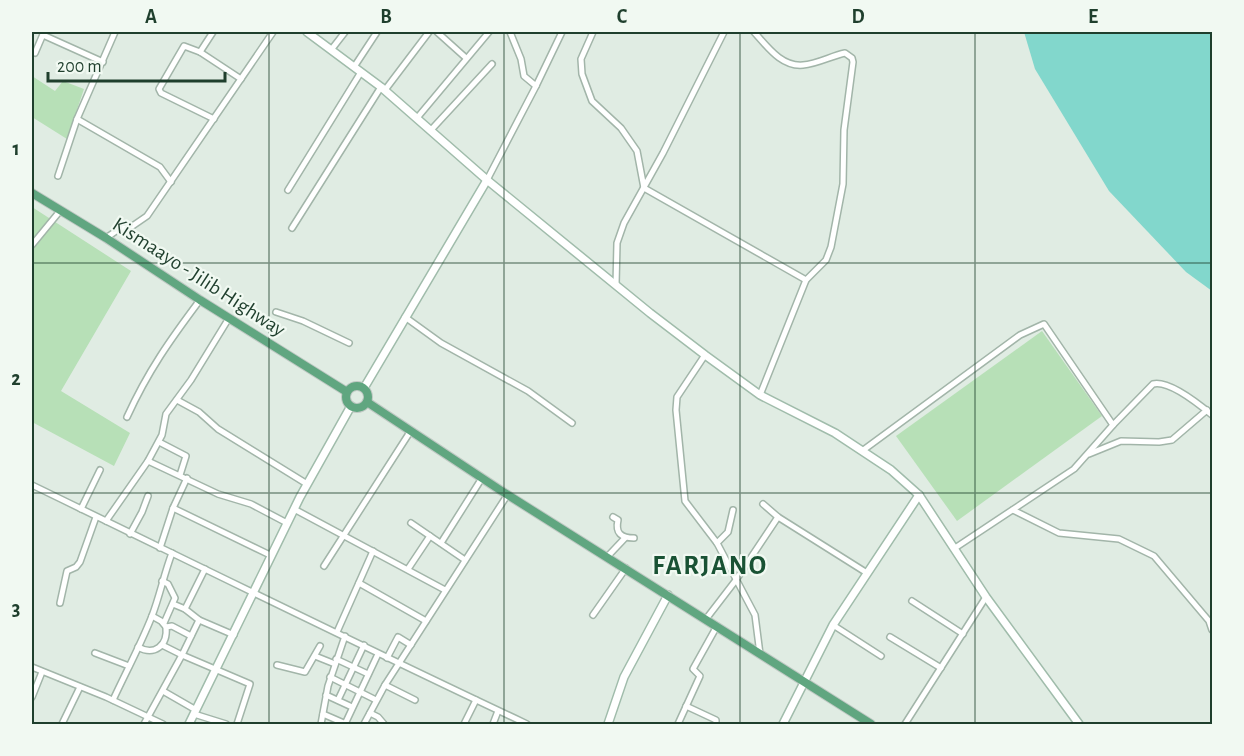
<svg xmlns="http://www.w3.org/2000/svg" width="1244" height="756" font-family="'Alegreya Sans',sans-serif">
<style>
.green{fill:#b7e0b7}
.water{fill:#82d7cc}
.lines{fill:none;stroke-linecap:round;stroke-linejoin:round}
.street-casing{stroke:#a2b5a9;stroke-width:8}
.secondary-casing{stroke:#a0bcab;stroke-width:10}
.primary-casing{stroke:#c0c9c4;stroke-width:10}
.street{stroke:#fff;stroke-width:5}
.secondary{stroke:#fff;stroke-width:7}
.primary{stroke:#60a680;stroke-width:8}
.grid{fill:none;stroke:#1f3f2d;stroke-width:1.5;stroke-opacity:0.55}
.labels{text-anchor:middle;dominant-baseline:central;stroke-width:4.5;stroke-linejoin:round;paint-order:stroke}
.street-label{font-size:21px;fill:#1f3f2d;stroke:#f1f9f2}
.district-label{font-size:27px;font-weight:bold;letter-spacing:1.5px;fill:#195234;stroke:#f1f9f2}
.neatline{fill:none;stroke:#1f3f2d;stroke-width:2}
.grid-label{font-size:20px;text-anchor:middle;font-weight:bold;fill:#1f3f2d}
</style>
<rect width="100%" height="100%" fill="#e0ece3"/>
<g class="green">
<path d="M 32,76 L 55,91 L 63,81 L 84,89 L 67,139 L 32,117 Z"/>
<path d="M 32,207 L 131,271 L 61,391 L 130,433 L 114,466 L 32,422 Z"/>
<path d="M 1042,331 L 1102,416 L 957,521 L 896,436 Z"/>
</g>
<path class="water" d="M 1024,32 L 1212,32 L 1212,291 L 1186,272 L 1109,191 L 1035,69 Z"/>
<g class="lines">
<g class="street-casing">
<g id="street">
<path d="M 437,32 L 466,58"/>
<path d="M 510,32 L 521,59 L 524,76 L 536,86"/>
<path d="M 593,32 L 581,59 L 582,74 L 592,101 L 621,128 L 637,151 L 644,188 L 806,280"/>
<path d="M 754,32 C 767,46 781,67 803,65 C 817,64 831,56 845,53 L 852,58 L 853,62 L 844,130 L 843,184 L 831,247 L 826,260 L 806,280 L 760,395"/>
<path d="M 43,35 L 103,62"/>
<path d="M 331,50 L 345,32"/>
<path d="M 200,52 L 213,32"/>
<path d="M 35,53 L 44,32"/>
<path d="M 354,67 L 377,32"/>
<path d="M 385,90 L 429,32"/>
<path d="M 417,118 L 489,32"/>
<path d="M 77,119 L 160,167 L 171,182"/>
<path d="M 214,119 L 161,93 L 159,89 L 184,46 L 200,52 L 241,79"/>
<path d="M 431,130 L 492,64"/>
<path d="M 58,176 L 77,119 L 115,32"/>
<path d="M 487,180 L 536,86 L 562,32"/>
<path d="M 288,190 L 361,72"/>
<path d="M 292,228 L 381,87"/>
<path d="M 106,238 L 119,229 L 131,227 L 147,216 L 273,32"/>
<path d="M 32,245 L 60,211"/>
<path d="M 616,285 L 617,243 L 624,223 L 663,153 L 724,32"/>
<path d="M 276,312 L 303,321 L 349,343"/>
<path d="M 405,317 L 441,343 L 528,391 L 572,423"/>
<path d="M 705,355 L 677,397 L 676,410 L 685,501 L 717,543 L 755,615 L 760,654"/>
<path d="M 177,400 L 199,412 L 218,429 L 307,484"/>
<path d="M 127,417 C 148,371 170,340 200,300"/>
<path d="M 159,442 L 186,456 L 180,475"/>
<path d="M 862,451 L 1020,335 L 1044,324 L 1113,425"/>
<path d="M 1089,454 L 1121,441 L 1159,442 L 1172,440 L 1207,410"/>
<path d="M 148,461 L 218,494 L 251,504 L 287,523"/>
<path d="M 32,485 C 197,565 361,646 527,724"/>
<path d="M 763,504 L 778,517 L 867,573"/>
<path d="M 173,508 L 270,555"/>
<path d="M 81,509 L 100,470"/>
<path d="M 294,509 L 445,590"/>
<path d="M 1013,510 L 1059,533 L 1119,539 L 1154,556 L 1209,621 L 1212,630"/>
<path d="M 613,517 L 618,520 C 615,533 621,538 634,538"/>
<path d="M 106,521 L 148,461 L 162,435 L 166,414 L 191,380 L 229,318"/>
<path d="M 411,523 L 465,560"/>
<path d="M 130,534 L 142,512 L 148,496"/>
<path d="M 441,543 L 482,478"/>
<path d="M 717,543 L 728,532 L 733,510"/>
<path d="M 160,548 L 173,508 L 187,478"/>
<path d="M 955,548 L 1074,469 L 1113,425 L 1153,384 C 1169,380 1200,405 1212,415"/>
<path d="M 607,557 L 625,538"/>
<path d="M 324,566 L 410,432"/>
<path d="M 408,569 L 430,536"/>
<path d="M 162,581 L 168,584 L 175,598 L 164,623"/>
<path d="M 359,583 L 426,621"/>
<path d="M 912,601 L 963,634"/>
<path d="M 60,603 L 67,571 L 76,567 L 80,562 L 96,517"/>
<path d="M 185,609 L 205,569"/>
<path d="M 593,615 L 626,568"/>
<path d="M 706,619 L 736,580 L 778,517"/>
<path d="M 199,620 L 234,635"/>
<path d="M 833,625 L 881,656"/>
<path d="M 166,627 L 172,626 L 191,636"/>
<path d="M 337,632 L 373,551"/>
<path d="M 890,637 L 941,668"/>
<path d="M 162,645 L 182,655 L 199,620 L 185,609 L 173,604"/>
<path d="M 138,647 C 154,656 168,646 166,627 L 161,621 L 152,616"/>
<path d="M 95,653 L 129,666"/>
<path d="M 315,656 L 335,664"/>
<path d="M 387,658 L 398,637 L 411,645"/>
<path d="M 336,659 L 368,674"/>
<path d="M 277,665 L 305,672 L 320,646"/>
<path d="M 32,667 L 106,697 L 163,724"/>
<path d="M 330,677 L 376,700"/>
<path d="M 385,685 L 415,700"/>
<path d="M 163,691 L 196,710"/>
<path d="M 326,695 L 352,707"/>
<path d="M 32,697 L 42,672"/>
<path d="M 113,700 C 126,672 141,644 152,616 C 160,595 164,574 172,553"/>
<path d="M 338,700 L 364,645"/>
<path d="M 686,706 L 716,720 L 716,724"/>
<path d="M 370,713 L 378,717 L 384,724"/>
<path d="M 194,714 L 226,724"/>
<path d="M 323,714 L 346,724"/>
<path d="M 62,724 L 80,687"/>
<path d="M 144,724 L 182,655 L 250,684 L 237,724"/>
<path d="M 321,724 L 328,686 L 345,636"/>
<path d="M 345,724 L 378,654"/>
<path d="M 364,724 L 385,685 L 508,494"/>
<path d="M 464,724 L 476,700"/>
<path d="M 493,724 L 498,711"/>
<path d="M 678,724 L 700,676 L 693,669 L 717,626"/>
<path d="M 905,724 L 986,597"/>
</g>
</g>
<g class="secondary-casing">
<g id="secondary">
<path d="M 307,32 L 381,87 L 487,180 L 650,313 L 705,355 L 760,395 L 835,433 L 891,470 L 919,495 L 986,597 L 1079,724"/>
<path d="M 364,388 L 487,180"/>
<path d="M 189,724 L 300,497 L 351,406"/>
<path d="M 608,724 L 624,677 L 668,595"/>
<path d="M 783,724 L 833,625 L 919,495"/>
</g>
</g>
<g class="primary-casing">
<g id="primary">
<path d="M 32,193 L 106,238 L 200,300 L 347,392"/>
<circle cx="357" cy="397" r="11"/>
<path d="M 367,402 L 500,490 L 871,724"/>
</g>
</g>
<use href="#street" class="street"/>
<use href="#secondary" class="secondary"/>
<use href="#primary" class="primary"/>
</g>
<path class="grid" d="M 269,32 L 269,724M 504,32 L 504,724M 740,32 L 740,724M 975,32 L 975,724M 32,263 L 1212,263M 32,493 L 1212,493"/>
<g class="labels">
<g class="street-label">
<text transform="translate(199 277) rotate(33)">Kismaayo - Jilib Highway</text>
</g>
<g class="district-label">
<text x="710" y="565">FARJANO</text>
</g>
</g>
<rect width="1244" height="756" fill="none" stroke="#f1f9f2" stroke-width="66"/>
<path d="M48 72v9h177v-9" fill="none" stroke="#1f3f2d" stroke-width="3"/>
<text x="57" y="72" font-size="18" fill="#1f3f2d" stroke="#f1f9f2" stroke-width="4.5" paint-order="stroke">200 m</text>
<rect x="33" y="33" width="1178" height="690" class="neatline"/>
<g class="grid-label">
<text x="151" y="23">A</text>
<text x="386" y="23">B</text>
<text x="622" y="23">C</text>
<text x="858" y="23">D</text>
<text x="1093" y="23">E</text>
<text x="16" y="155">1</text>
<text x="16" y="385">2</text>
<text x="16" y="615">3</text>
</g>
</svg>
